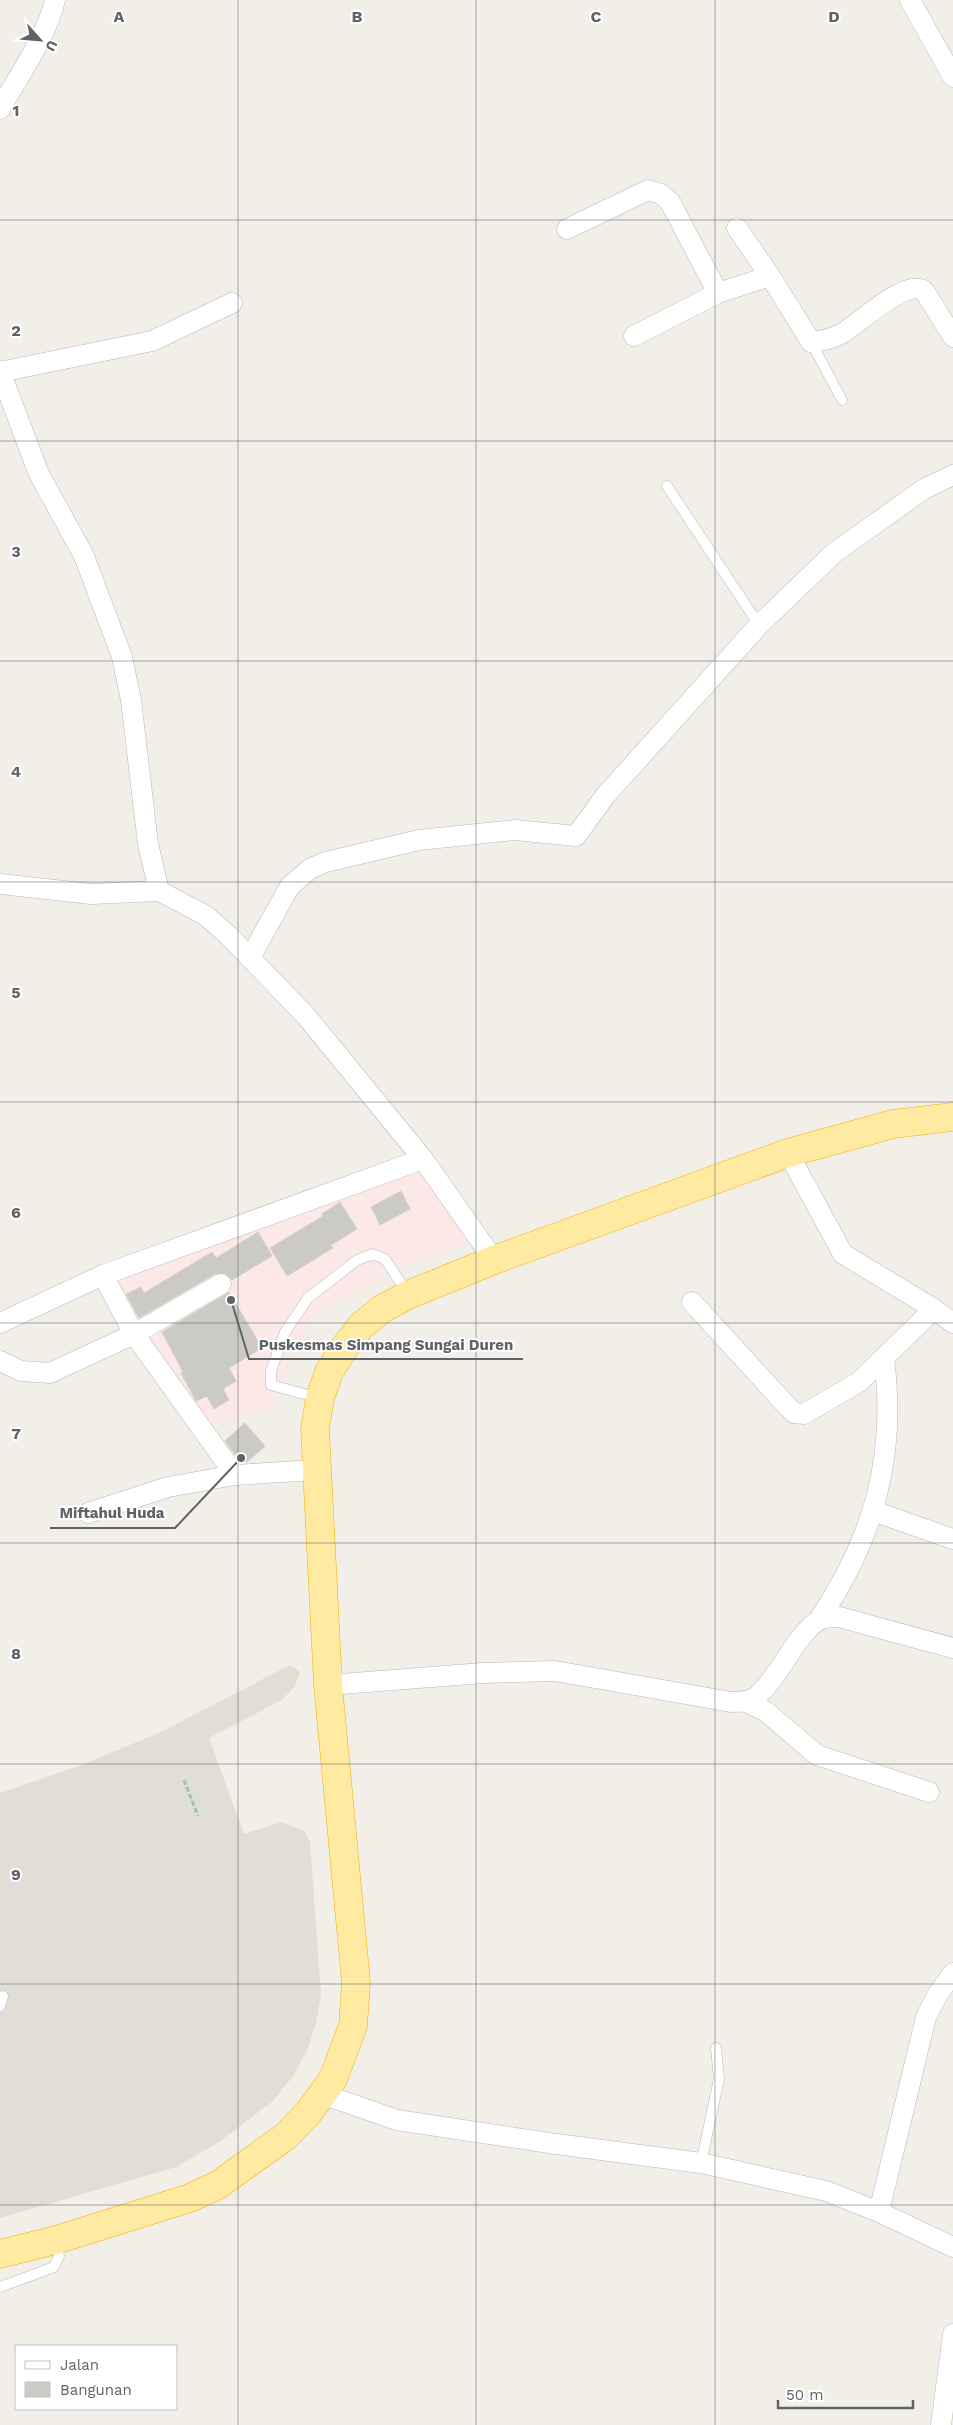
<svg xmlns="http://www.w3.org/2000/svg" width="953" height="2425" font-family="'Work Sans',sans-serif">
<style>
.education{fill:#e1ded6}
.medical{fill:#fce8e6}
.building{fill:#cccac5;stroke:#d6d1c6}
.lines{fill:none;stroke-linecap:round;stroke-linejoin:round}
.service-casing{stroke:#b5b8bc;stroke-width:11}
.minor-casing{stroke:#b5b8bc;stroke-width:21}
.trunk-casing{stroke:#f9ab00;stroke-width:29}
.path{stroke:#9cc7a9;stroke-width:3;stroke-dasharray:5 2.5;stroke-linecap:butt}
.service{stroke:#fff;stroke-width:10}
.minor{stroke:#fff;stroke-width:20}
.trunk{stroke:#feeaa1;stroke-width:28}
.grid{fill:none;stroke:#5f6368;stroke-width:1;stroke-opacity:0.55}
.grid-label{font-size:16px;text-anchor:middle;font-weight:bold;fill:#5f6368;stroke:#fff;stroke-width:4;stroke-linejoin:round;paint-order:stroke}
.leader{fill:none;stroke:#5f6368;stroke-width:2}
.callout-dot{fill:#5f6368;stroke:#fff;stroke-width:2}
.callout-label{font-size:15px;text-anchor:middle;font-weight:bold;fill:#5f6368;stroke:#fff;stroke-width:4;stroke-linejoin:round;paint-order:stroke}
</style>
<rect width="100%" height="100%" fill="#f1efe8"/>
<path class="education" d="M 290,1665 L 300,1672 L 295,1686 L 282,1700 L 209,1738 L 244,1834 L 281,1822 L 305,1831 L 310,1843 L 321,1994 L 316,2023 L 308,2048 L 293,2076 L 273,2101 L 219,2142 L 176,2167 L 0,2218 L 0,1793 L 79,1766 L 161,1732 Z"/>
<path class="medical" d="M 418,1175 L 434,1184 L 472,1241 L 392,1269 L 309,1320 L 272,1408 L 208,1424 L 133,1330 L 111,1281 L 403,1176 Z"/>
<g class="building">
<path d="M 401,1191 L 410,1209 L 380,1225 L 371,1207 Z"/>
<path d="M 340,1202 L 357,1229 L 331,1245 L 333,1248 L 287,1276 L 270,1248 L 323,1216 L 322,1214 Z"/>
<path d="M 258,1232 L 272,1256 L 232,1280 L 226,1274 L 215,1274 L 139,1318 L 126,1294 L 141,1287 L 144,1293 L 212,1252 L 216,1258 Z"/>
<path d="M 229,1292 L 262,1348 L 229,1368 L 236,1381 L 223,1389 L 229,1400 L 214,1409 L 207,1396 L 196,1401 L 181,1373 L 183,1372 L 162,1332 Z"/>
<path d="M 245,1423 L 265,1446 L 247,1462 L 241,1463 L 225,1441 Z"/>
</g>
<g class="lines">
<g class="service-casing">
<g id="service">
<path d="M 811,342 L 842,400"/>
<path d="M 667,486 L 759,625"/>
<path d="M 319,1398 L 271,1385 L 271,1371 L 285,1332 L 308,1298 L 357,1260 L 373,1254 L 385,1259 L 408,1294"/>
<path d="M 0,2006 L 3,1996"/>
<path d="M 701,2163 L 719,2079 L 716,2048"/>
<path d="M 0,2287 L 54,2267 L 59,2256 L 56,2241"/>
</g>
</g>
<g class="minor-casing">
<g id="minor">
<path d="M 910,0 L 953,77"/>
<path d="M 0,109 C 18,77 47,36 55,0"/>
<path d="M 737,228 L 770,276 L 811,342 C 822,341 831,339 841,334 C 857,326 908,275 925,292 L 953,337"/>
<path d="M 567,229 L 648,190 L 661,194 L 670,202 L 718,293"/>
<path d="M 634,336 L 718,293 L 770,276"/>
<path d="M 0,371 L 39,474 L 84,556 L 122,657 L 131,700 L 148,844 L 159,891 L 205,915 L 229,936 L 306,1016 L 423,1159 L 494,1260"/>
<path d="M 0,372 L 152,341 L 232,303"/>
<path d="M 0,884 L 91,894 L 159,891"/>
<path d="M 251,956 L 290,886 L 311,868 L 326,862 L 419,840 L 515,830 L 576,836 L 605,796 L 759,625 L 834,553 L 924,489 L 953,475"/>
<path d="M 788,1153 L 843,1254 L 934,1309 L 953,1323"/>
<path d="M 103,1275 L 134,1334 L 235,1475"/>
<path d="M 692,1302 L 788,1407 L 794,1413 L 804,1414 L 859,1382 L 934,1309"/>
<path d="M 0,1323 L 103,1275 L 423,1159"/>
<path d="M 0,1361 L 21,1371 L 50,1373 L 134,1334 L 221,1284"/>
<path d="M 873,1511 L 953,1539"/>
<path d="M 88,1513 L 168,1487 L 235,1475 L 315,1470"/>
<path d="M 818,1621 C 873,1540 897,1457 884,1359"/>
<path d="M 328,1685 L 483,1673 L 555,1671 L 731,1702 C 740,1702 750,1702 757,1696 C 778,1679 797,1633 819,1620 C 825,1617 832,1617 839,1617 L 953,1648"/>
<path d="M 746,1702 L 765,1711 L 817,1755 L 929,1792"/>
<path d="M 322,2094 L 397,2120 L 556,2144 L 701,2163 L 826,2191 L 879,2212 L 953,2247"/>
<path d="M 879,2212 L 926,2017 L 938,1994 L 953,1973"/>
<path d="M 941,2425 L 953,2334"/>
</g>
</g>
<g class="trunk-casing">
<path id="trunk" d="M 0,2254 L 56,2240 L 190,2198 L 218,2185 L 286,2136 L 309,2112 L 333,2079 L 353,2026 L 356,1982 L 328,1685 L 315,1429 L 320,1398 L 329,1372 L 344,1348 L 361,1326 L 382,1309 L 408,1295 L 494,1260 L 788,1153 L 893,1124 L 953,1117"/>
</g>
<path class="path" d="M 184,1780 L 198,1816"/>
<use href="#service" class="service"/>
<use href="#minor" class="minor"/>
<use href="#trunk" class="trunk"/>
</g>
<path class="grid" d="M 238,0 L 238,2425M 476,0 L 476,2425M 715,0 L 715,2425M 0,220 L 953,220M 0,441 L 953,441M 0,661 L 953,661M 0,882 L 953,882M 0,1102 L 953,1102M 0,1323 L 953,1323M 0,1543 L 953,1543M 0,1764 L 953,1764M 0,1984 L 953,1984M 0,2205 L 953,2205"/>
<g class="grid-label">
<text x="119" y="22">A</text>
<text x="357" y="22">B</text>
<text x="596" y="22">C</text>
<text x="834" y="22">D</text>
<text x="16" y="116">1</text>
<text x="16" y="336">2</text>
<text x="16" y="557">3</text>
<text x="16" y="777">4</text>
<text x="16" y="998">5</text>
<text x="16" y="1218">6</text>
<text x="16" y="1439">7</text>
<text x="16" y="1659">8</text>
<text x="16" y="1880">9</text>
</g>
<path class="leader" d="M231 1300L249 1359H523M241 1458L175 1528H50"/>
<g class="callout-dot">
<circle cx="231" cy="1300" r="5"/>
<circle cx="241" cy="1458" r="5"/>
</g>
<g class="callout-label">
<text x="386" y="1350">Puskesmas Simpang Sungai Duren</text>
<text x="112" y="1518">Miftahul Huda</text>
</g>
<rect x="15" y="2345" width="162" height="65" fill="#ffffff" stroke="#bfc1c3"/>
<rect x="25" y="2361" width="25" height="8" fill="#ffffff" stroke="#bfc1c3"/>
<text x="60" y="2370" font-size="15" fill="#5f6368">Jalan</text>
<rect x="25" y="2382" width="25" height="15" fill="#cccac5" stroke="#bfc1c3"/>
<text x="60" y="2395" font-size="15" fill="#5f6368">Bangunan</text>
<g transform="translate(40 40) rotate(117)" stroke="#ffffff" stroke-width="4" paint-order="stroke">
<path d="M0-4L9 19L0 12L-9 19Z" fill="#5f6368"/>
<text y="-8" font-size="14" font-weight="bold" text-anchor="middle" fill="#5f6368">U</text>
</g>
<path d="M778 2400v8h135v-8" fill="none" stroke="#5f6368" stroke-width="2.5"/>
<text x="786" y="2400" font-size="15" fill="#5f6368" stroke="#ffffff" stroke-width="4" paint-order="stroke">50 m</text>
</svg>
